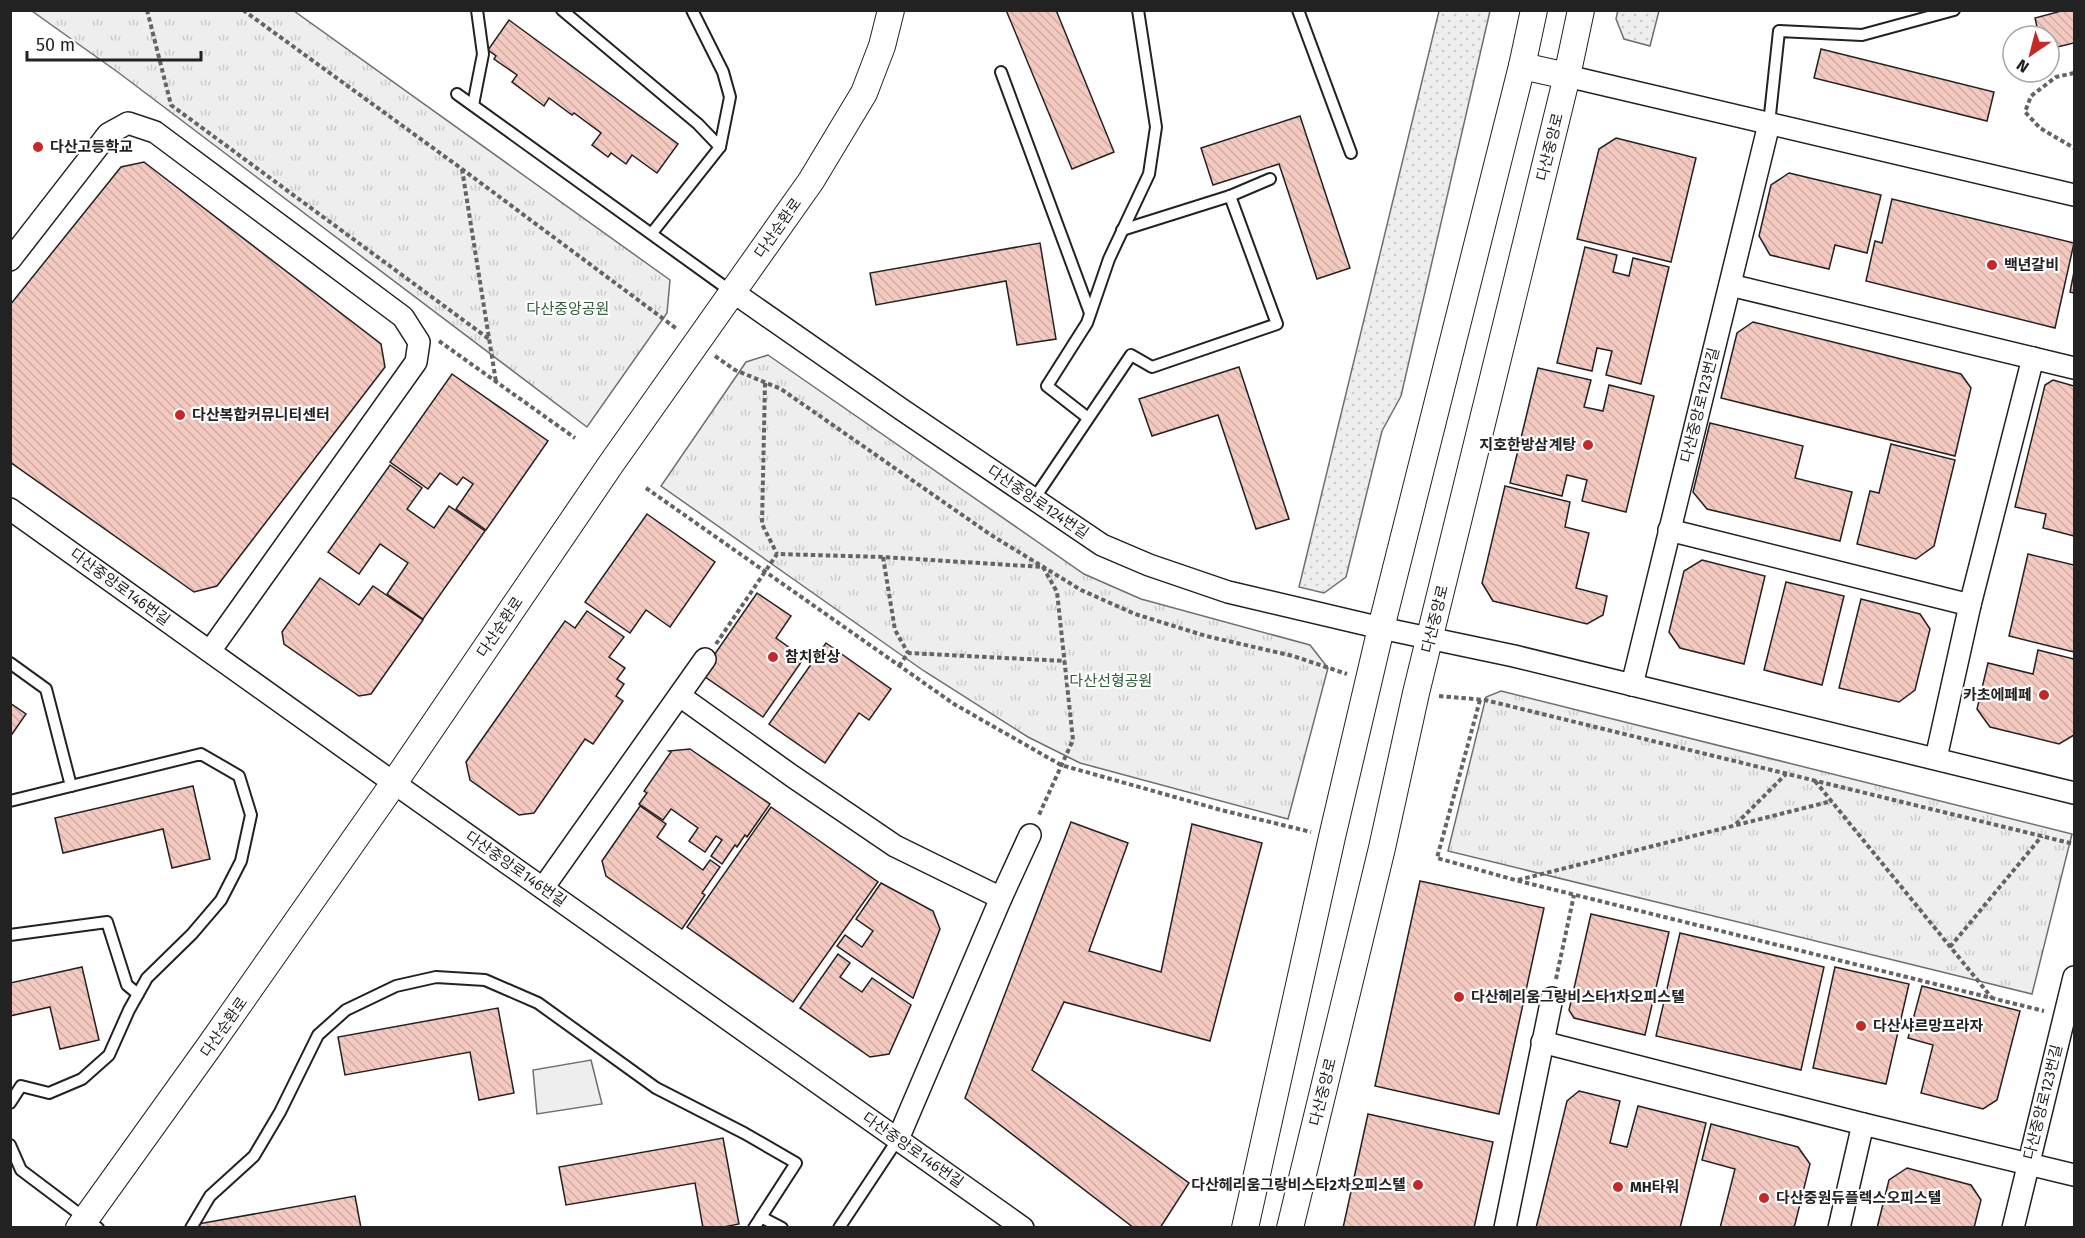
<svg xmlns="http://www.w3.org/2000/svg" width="2085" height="1238" font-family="'Fira Sans','Noto Sans KR',sans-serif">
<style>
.grass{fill:url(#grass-dots);stroke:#6f6f6f;stroke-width:1.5}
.park{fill:url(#park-tufts);stroke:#6f6f6f;stroke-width:1.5}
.garden{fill:#eee;stroke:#6f6f6f;stroke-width:1.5}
.building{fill:url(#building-back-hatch);stroke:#222;stroke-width:1.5}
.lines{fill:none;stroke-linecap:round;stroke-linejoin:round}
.service-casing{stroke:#222;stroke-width:14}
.minor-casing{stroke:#222;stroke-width:24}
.tertiary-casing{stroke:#222;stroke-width:28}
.path{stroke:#646464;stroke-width:4;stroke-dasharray:4.5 3;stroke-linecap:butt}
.service{stroke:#fff;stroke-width:10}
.minor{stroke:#fff;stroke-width:21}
.tertiary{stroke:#fff;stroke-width:26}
.poi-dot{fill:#c62828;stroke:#fff;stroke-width:2}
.labels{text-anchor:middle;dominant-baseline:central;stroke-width:4.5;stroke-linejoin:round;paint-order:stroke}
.poi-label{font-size:15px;font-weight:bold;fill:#222;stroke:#fff;text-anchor:start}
.street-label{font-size:15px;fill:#222;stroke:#fff}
.park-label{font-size:15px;fill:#2f5e38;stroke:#fff}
</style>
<defs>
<pattern id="grass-dots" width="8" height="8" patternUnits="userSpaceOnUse" patternTransform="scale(1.5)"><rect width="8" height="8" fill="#eee"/><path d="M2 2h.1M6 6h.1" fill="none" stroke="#ccc" stroke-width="1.8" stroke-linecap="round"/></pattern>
<pattern id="park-tufts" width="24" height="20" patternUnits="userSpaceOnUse" patternTransform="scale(1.5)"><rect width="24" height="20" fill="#eee"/><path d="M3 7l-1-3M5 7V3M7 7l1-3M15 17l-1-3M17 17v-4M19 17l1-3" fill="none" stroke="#ccc"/></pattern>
<pattern id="building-back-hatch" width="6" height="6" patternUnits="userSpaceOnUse" patternTransform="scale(1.5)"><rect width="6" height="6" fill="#f3c9c0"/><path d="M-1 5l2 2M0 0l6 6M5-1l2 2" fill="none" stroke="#d0aca5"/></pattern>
</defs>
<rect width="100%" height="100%" fill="#fff"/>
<g class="grass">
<path d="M 1618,10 L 1659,11 L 1650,46 L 1624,39 L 1616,19 Z"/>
<path d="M 1439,11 L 1490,11 L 1401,396 L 1382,431 L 1346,577 L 1324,593 L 1299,587 Z"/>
</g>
<g class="park">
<path d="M 32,11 L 294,11 L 670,280 L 667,313 L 587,427 L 119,73 Z"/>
<path d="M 768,355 L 1084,574 L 1141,599 L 1310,645 L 1328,668 L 1288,819 L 1080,763 L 1028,737 L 924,671 L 661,486 L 746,362 Z"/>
<path d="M 1501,691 L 2072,834 L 2032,994 L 1448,851 L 1486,697 Z"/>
</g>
<path class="garden" d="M 591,1060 L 602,1104 L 537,1114 L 533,1070 Z"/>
<g class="building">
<path d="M 1006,10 L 1056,10 L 1114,152 L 1072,169 Z"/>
<path d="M 2065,10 L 2074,10 L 2074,43 L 2049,49 L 2049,36 L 2039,36 L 2035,18 Z"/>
<path d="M 509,20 L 678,144 L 657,173 L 632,155 L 626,164 L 611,153 L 608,157 L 592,145 L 601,133 L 574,113 L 572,115 L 549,98 L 544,106 L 512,82 L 517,75 L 494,59 L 496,56 L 488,50 Z"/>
<path d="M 1821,49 L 1994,92 L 1987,121 L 1814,78 Z"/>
<path d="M 1300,116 L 1350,268 L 1317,279 L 1279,164 L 1213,185 L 1201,148 Z"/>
<path d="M 1616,138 L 1696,158 L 1671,262 L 1577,239 L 1599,149 Z"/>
<path d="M 144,162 L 381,344 L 385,367 L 217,586 L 194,592 L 10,462 L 10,305 L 121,167 Z"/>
<path d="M 1789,173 L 1881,195 L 1867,253 L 1835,245 L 1829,269 L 1770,255 L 1759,236 L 1771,185 Z"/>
<path d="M 1892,199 L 2074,243 L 2055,328 L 1866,281 L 1875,241 L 1882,243 Z"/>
<path d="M 1040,243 L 1056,339 L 1017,345 L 1006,281 L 876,305 L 870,273 Z"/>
<path d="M 1585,247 L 1617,255 L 1613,272 L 1629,276 L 1633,258 L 1669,267 L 1641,384 L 1606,375 L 1612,351 L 1597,348 L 1592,371 L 1557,363 Z"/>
<path d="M 2074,272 L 2074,293 L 2070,292 Z"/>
<path d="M 1753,322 L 1961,374 L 1971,388 L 1955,456 L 1721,398 L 1737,333 Z"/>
<path d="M 1239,367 L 1289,519 L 1256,529 L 1218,415 L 1152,436 L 1139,399 Z"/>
<path d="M 1538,368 L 1591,380 L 1584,407 L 1603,411 L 1609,385 L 1654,396 L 1626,512 L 1582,501 L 1587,480 L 1567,475 L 1562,496 L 1510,483 Z"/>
<path d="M 452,374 L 548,441 L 486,530 L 456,509 L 473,484 L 463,477 L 457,485 L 440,473 L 428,489 L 390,462 Z"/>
<path d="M 2053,380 L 2074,386 L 2074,536 L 2043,528 L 2046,514 L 2015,507 L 2045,385 Z"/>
<path d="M 1710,423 L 1803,446 L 1795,478 L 1852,492 L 1840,541 L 1707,509 L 1693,492 Z"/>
<path d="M 1891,444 L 1955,460 L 1934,546 L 1916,559 L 1857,544 L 1870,491 L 1879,493 Z"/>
<path d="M 390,465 L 422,488 L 407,509 L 434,528 L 449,506 L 485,531 L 423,619 L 387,594 L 408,563 L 380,544 L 359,574 L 328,552 Z"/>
<path d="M 1505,486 L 1570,502 L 1565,527 L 1589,533 L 1576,588 L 1607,596 L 1603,615 L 1587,624 L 1493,601 L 1482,583 Z"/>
<path d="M 647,514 L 715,562 L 670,627 L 646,610 L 630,633 L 585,602 Z"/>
<path d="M 2028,554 L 2074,565 L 2074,652 L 2009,636 Z"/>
<path d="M 1702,560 L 1765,576 L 1744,664 L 1680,648 L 1669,632 L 1684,571 Z"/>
<path d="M 320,578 L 359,605 L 373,586 L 423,620 L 371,694 L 359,696 L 284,644 L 282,632 Z"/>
<path d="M 1786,582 L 1844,596 L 1822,685 L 1764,670 Z"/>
<path d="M 757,593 L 791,616 L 776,638 L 804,658 L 763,717 L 701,674 Z"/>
<path d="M 1861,599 L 1920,614 L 1930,629 L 1915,690 L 1899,702 L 1839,688 Z"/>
<path d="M 587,611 L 624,637 L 609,657 L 625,668 L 617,679 L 624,684 L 616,696 L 623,701 L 593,744 L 585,739 L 534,813 L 519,815 L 470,780 L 466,762 L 565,621 L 575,628 Z"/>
<path d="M 826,643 L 891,689 L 869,720 L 859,713 L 825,763 L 769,724 Z"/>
<path d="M 2038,650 L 2074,659 L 2074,735 L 2059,744 L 1990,727 L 1977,709 L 1988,663 L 2033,674 Z"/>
<path d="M 10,703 L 26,714 L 10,737 Z"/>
<path d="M 690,749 L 770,804 L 747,837 L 745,835 L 737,847 L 735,845 L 722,864 L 711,856 L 722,840 L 716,836 L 705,852 L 689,841 L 698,828 L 671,809 L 663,820 L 639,804 L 647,793 L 644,791 L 671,752 L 669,751 Z"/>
<path d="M 193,786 L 210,859 L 172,868 L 163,829 L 63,853 L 55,818 Z"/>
<path d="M 640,806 L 666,824 L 657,837 L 703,870 L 710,860 L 720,867 L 702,893 L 705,895 L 682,929 L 606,876 L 602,861 Z"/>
<path d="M 771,807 L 878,882 L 793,1002 L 687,927 Z"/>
<path d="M 1071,822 L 1128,843 L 1089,951 L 1161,972 L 1192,824 L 1262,843 L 1210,1041 L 1064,1002 L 1032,1070 L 1189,1183 L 1160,1228 L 1134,1228 L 965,1098 Z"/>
<path d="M 1420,881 L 1544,908 L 1499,1114 L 1375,1086 Z"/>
<path d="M 881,883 L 933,911 L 940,929 L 913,998 L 837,946 L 845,935 L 862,947 L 873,931 L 856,919 Z"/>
<path d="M 1591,914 L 1669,932 L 1645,1035 L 1574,1018 L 1569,1010 Z"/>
<path d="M 1680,933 L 1824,967 L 1801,1070 L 1656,1036 Z"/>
<path d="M 838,954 L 850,963 L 840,977 L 862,992 L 872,978 L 911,1005 L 889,1054 L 870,1057 L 800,1008 Z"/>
<path d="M 82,967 L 99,1040 L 60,1049 L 50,1007 L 10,1016 L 10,983 Z"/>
<path d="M 1835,967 L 1909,984 L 1886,1084 L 1813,1068 Z"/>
<path d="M 1922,986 L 2020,1011 L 1997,1100 L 1983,1109 L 1921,1093 L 1933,1045 L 1908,1038 Z"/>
<path d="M 498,1008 L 514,1093 L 479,1100 L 470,1052 L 345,1075 L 338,1037 Z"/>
<path d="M 1579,1091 L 1620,1101 L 1610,1143 L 1627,1147 L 1638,1106 L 1706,1123 L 1680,1228 L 1536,1228 L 1567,1101 Z"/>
<path d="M 1368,1114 L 1493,1142 L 1474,1228 L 1343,1228 Z"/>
<path d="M 1711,1124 L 1798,1147 L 1810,1164 L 1794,1228 L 1720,1228 L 1735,1169 L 1702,1160 Z"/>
<path d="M 723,1138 L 739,1224 L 719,1228 L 703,1228 L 695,1183 L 566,1205 L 559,1167 Z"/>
<path d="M 1907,1168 L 1971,1185 L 1981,1200 L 1974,1228 L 1877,1228 L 1889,1180 Z"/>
<path d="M 355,1196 L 361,1228 L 193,1228 L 192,1225 Z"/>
</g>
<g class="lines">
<g class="service-casing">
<g id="service">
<path d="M 562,10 L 698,124 L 720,147"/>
<path d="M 1298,10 L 1351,153"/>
<path d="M 1001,72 L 1090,313"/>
<path d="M 457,94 L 732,292"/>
<path d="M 473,105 L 483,54 L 477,10"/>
<path d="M 1769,124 L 1779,31 L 1862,35 L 1954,10"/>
<path d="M 1122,230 L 1230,196 L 1270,179"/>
<path d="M 652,233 L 720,147 L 730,97 L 723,72 L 692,10"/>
<path d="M 1088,418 L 1047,386 L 1087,323 L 1109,259 L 1149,174 L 1156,127 L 1138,10"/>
<path d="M 1034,499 L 1131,355 L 1152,367 L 1277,324 L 1230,196"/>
<path d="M 10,663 L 46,689 L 71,786"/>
<path d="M 10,801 L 201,754 L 239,776 L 251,815 L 241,861 L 221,900 L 192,934 L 147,978 L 129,1010 L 109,1055 L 82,1079 L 49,1093 L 21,1086 L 10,1103"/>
<path d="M 10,935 L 107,922 L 127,985 L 138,994"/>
<path d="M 10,1145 L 21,1170 L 98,1228"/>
<path d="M 761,1217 L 782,1228"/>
<path d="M 191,1228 L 210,1196 L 254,1156 L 280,1112 L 318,1035 L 346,1010 L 396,986 L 436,977 L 485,980 L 538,1003 L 656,1088 L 744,1133 L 796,1163 L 754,1228"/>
<path d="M 839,1228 L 898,1139"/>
</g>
</g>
<g class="minor-casing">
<g id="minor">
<path d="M 1567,76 L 2074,195"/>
<path d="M 10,260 L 108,134 L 128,123 L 155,132 L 403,317 L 419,342 L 416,362 L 210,651"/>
<path d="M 1730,285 L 2074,368"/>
<path d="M 733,292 L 901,409 L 1102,545 L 1149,565 L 1228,592 L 1381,628 L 1514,656 L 2074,793"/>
<path d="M 10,509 L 394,783 L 1023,1228"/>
<path d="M 1669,530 L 1970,605"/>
<path d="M 1632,685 L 1769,124"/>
<path d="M 680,696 L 792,776 L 895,846 L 1001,898"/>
<path d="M 1936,758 L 1970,605 L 2033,358"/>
<path d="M 543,888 L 705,659"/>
<path d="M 1542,1042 L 1863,1124 L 2074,1175"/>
<path d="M 898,1139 L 1001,898 L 1030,835"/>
<path d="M 1505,1228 L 1552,998"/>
<path d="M 1839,1228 L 1863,1124"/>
<path d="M 2013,1228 L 2074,977"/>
</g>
</g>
<g class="tertiary-casing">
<g id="tertiary">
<path d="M 1522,66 L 1567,76"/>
<path d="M 79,1228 L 211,1044 L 394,783 L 611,464 L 811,181 L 864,93 L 882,46 L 891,10"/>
<path d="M 1245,1228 L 1332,837 L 1381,628 L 1522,66 L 1534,10"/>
<path d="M 1290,1228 L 1382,848 L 1416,693 L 1567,76 L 1581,10"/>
</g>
</g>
<g class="path">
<path d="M 147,10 L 171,105 L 489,339"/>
<path d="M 243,10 L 462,169 L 677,329"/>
<path d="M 2074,73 L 2056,77 L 2031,96 L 2025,112 L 2040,128 L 2074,148"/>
<path d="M 462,169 L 496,382"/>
<path d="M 439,341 L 575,438"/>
<path d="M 715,356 L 735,370 L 781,389 L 991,535 L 1081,590 L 1135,614 L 1206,636 L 1293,656 L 1347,674"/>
<path d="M 765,383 L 762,524 L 777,554"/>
<path d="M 646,488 L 954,704 L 1061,765 L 1221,810 L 1311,832"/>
<path d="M 883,557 L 895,630 L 908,653"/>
<path d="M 716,644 L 777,554 L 883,557 L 1043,567 L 1057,592 L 1073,740 L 1038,817"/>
<path d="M 899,666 L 908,653 L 1065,661"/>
<path d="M 1439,696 L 1485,700 L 2074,844"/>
<path d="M 1480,700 L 1437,858 L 1515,880 L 2044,1011"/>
<path d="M 1815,781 L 1992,998"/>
<path d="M 1736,824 L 1786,774"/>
<path d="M 1518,880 L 1832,801"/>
<path d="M 1950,947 L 2042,836"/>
<path d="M 1556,979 L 1574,895"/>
</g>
<use href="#service" class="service"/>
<use href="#minor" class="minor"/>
<use href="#tertiary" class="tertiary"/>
</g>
<g class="poi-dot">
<circle cx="38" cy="147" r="6"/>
<circle cx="1992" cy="265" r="6"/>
<circle cx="180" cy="415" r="6"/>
<circle cx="1588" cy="445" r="6"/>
<circle cx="773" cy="657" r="6"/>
<circle cx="2044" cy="695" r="6"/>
<circle cx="1459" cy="997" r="6"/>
<circle cx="1861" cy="1026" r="6"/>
<circle cx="1418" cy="1185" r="6"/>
<circle cx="1618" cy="1187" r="6"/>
<circle cx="1764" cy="1198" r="6"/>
</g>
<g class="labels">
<g class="poi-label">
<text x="50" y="147">다산고등학교</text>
<text x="2004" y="265">백년갈비</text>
<text x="192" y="415">다산복합커뮤니티센터</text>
<text x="1576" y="445" text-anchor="end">지호한방삼계탕</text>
<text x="785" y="657">참치한상</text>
<text x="2032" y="695" text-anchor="end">카초에페페</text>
<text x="1471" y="997">다산헤리움그랑비스타1차오피스텔</text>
<text x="1873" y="1026">다산샤르망프라자</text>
<text x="1406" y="1185" text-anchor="end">다산헤리움그랑비스타2차오피스텔</text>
<text x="1630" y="1187">MH타워</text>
<text x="1776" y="1198">다산중원듀플렉스오피스텔</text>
</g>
<g class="street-label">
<text transform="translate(1550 147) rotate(-76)">다산중앙로</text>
<text transform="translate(778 228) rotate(-55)">다산순환로</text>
<text transform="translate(1700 405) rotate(-76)">다산중앙로123번길</text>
<text transform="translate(1038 502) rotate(34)">다산중앙로124번길</text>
<text transform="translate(120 587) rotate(36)">다산중앙로146번길</text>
<text transform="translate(1435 619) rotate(-76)">다산중앙로</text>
<text transform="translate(500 627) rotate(-56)">다산순환로</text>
<text transform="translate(516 869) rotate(35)">다산중앙로146번길</text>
<text transform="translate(224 1027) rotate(-55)">다산순환로</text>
<text transform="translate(1323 1092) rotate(-76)">다산중앙로</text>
<text transform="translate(2043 1102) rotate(-76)">다산중앙로123번길</text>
<text transform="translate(913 1150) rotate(35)">다산중앙로146번길</text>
</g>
<g class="park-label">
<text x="568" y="309">다산중앙공원</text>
<text x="1111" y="681">다산선형공원</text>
</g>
</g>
<rect width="2085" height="1238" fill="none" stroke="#222222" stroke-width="24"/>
<g transform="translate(2031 54) rotate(215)"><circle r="28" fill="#ffffff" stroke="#a7a7a7" stroke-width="1.5"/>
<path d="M0-4.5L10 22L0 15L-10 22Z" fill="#c62828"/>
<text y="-9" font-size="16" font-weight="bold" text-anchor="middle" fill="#222222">N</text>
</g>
<path d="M27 51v9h174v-9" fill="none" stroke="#222222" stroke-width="3"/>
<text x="36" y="51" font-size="18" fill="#222222" stroke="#ffffff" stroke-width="4.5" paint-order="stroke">50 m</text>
</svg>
